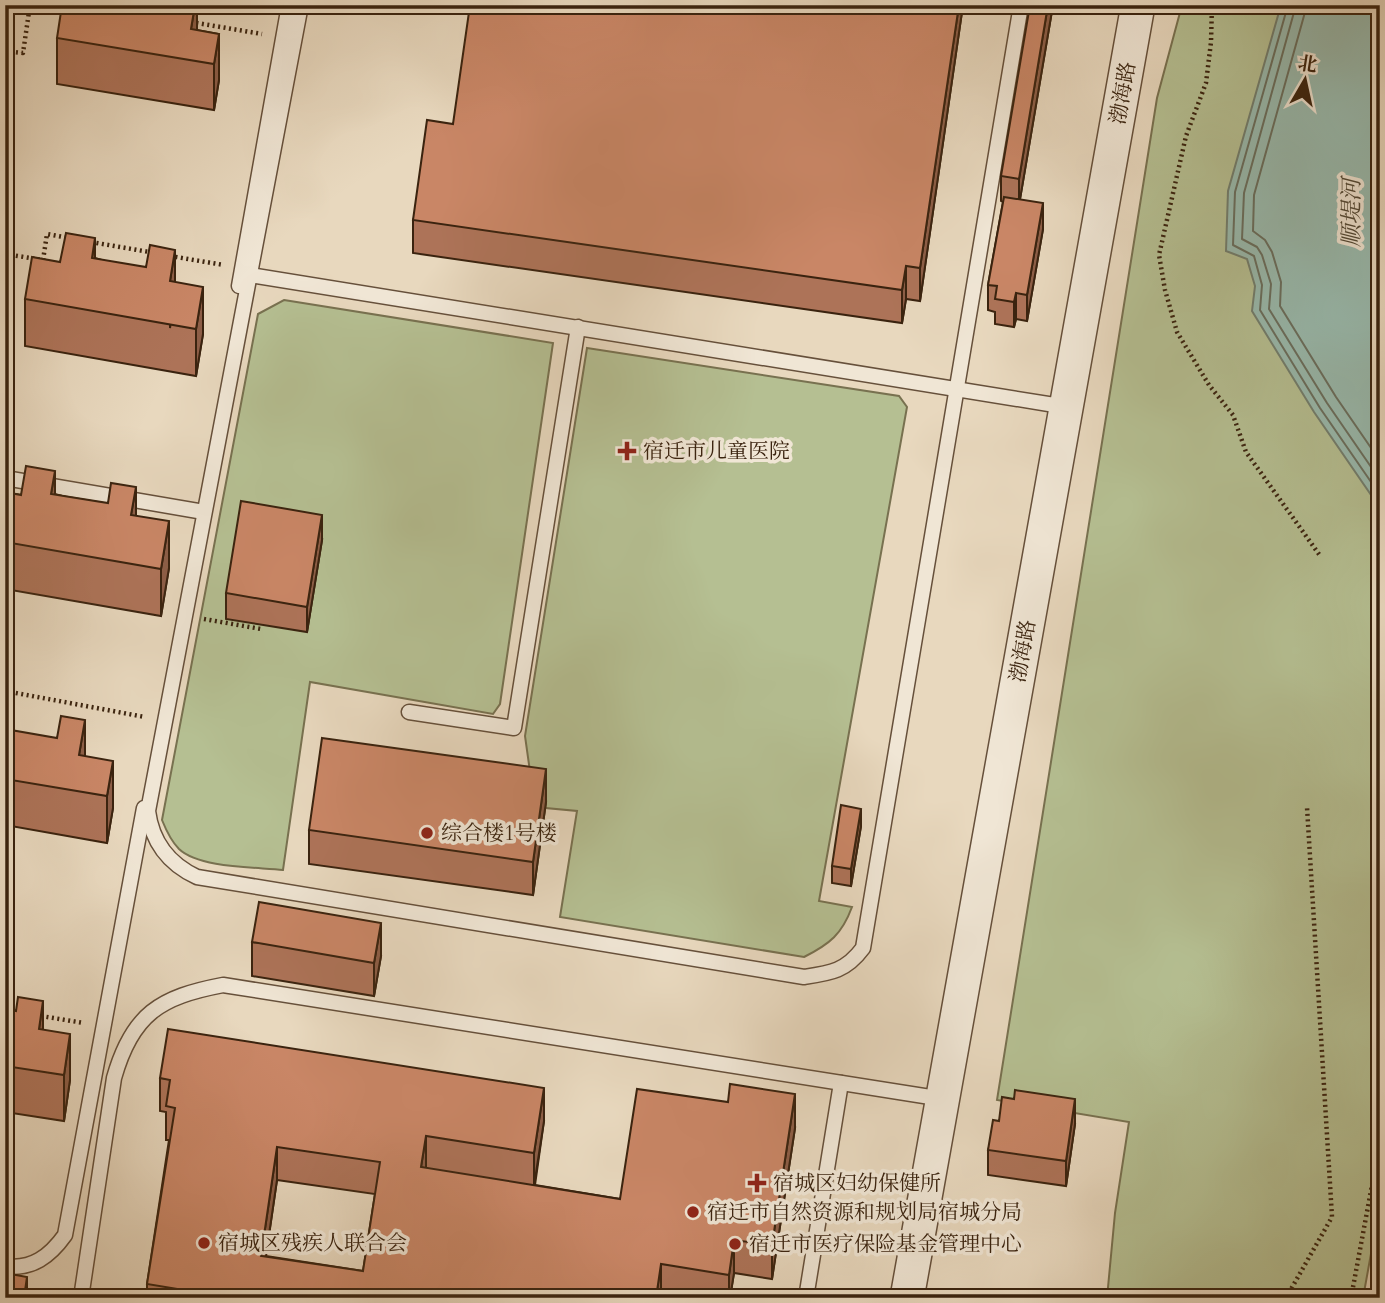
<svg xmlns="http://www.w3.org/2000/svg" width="1385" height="1303" font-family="Cardo,'Noto Serif SC',serif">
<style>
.green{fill:#b5bf92;stroke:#787150;stroke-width:2}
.water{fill:#98baae;stroke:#727e6e;stroke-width:2}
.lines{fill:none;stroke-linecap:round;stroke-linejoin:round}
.shore{stroke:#696e5e;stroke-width:2}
.service-casing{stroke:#66503b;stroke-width:17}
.tertiary-casing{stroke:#66503b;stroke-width:36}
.path{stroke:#3a230f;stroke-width:4.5;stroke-dasharray:2 3.5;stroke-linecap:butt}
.service{stroke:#f0e6d5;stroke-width:14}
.tertiary{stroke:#f0e6d5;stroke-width:33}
.wall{fill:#ad7358;stroke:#3a230f;stroke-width:2;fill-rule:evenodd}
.shaded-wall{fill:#8d5e47;stroke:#3a230f;stroke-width:2}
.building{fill:#c98666;stroke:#3a230f;stroke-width:2;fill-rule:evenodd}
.poi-dot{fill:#8f2418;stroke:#f0e6d5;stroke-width:2.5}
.labels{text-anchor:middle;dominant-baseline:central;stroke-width:7;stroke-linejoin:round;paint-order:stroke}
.street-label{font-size:21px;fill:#3a230f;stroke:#f0e6d5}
.poi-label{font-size:21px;fill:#3a230f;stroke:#f0e6d5;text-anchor:start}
.water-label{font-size:23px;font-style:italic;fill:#524937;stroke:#f0e6d5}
</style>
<rect width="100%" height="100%" fill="#e8d8be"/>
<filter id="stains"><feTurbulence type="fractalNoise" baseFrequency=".00286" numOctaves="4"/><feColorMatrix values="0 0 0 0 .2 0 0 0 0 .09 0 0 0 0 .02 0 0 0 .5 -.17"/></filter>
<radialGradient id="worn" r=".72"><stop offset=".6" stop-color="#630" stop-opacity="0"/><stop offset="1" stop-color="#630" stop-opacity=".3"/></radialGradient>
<g class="green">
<path d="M 1182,5 L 1380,5 L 1380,1204 L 1363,1298 L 1107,1298 L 1115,1213 L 1129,1122 L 997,1100 L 1157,98 Z"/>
<path d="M 284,300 L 553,343 L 500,704 L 493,714 L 310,682 L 283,870 C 255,867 199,868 179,849 C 171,841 166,830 162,820 L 258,314 Z"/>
<path d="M 587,348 L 899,396 L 907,407 L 819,901 L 852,907 C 842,934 830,944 804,957 L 560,917 L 577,811 L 535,807 L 525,736 Z"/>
</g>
<path class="water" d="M 1281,5 L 1380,5 L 1380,508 L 1314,412 L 1252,311 L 1255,286 L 1247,259 L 1226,251 L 1228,191 Z"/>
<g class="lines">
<g class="shore">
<path d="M 1288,5 L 1235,192 L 1233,245 L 1254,256 L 1262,285 L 1260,310 L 1320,408 L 1380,495"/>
<path d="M 1296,5 L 1244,193 L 1242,239 L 1257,247 L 1262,255 L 1271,284 L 1269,309 L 1327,403 L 1380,480"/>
<path d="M 1307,5 L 1254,195 L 1253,231 L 1265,240 L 1272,252 L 1281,282 L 1280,306 L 1336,397 L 1380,461"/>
</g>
<g class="service-casing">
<g id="service">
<path d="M 301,5 L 148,811 C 152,842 169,864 197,877 L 804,977 C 831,973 846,971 863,948 L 1021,5"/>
<path d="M 250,275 L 1067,407"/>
<path d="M 239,286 L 289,5"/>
<path d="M 5,478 L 198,511"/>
<path d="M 409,712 L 514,728 L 578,327"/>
<path d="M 5,1266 C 32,1270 50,1256 65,1235 L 144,808"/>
<path d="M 81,1298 L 114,1078 C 132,1014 160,997 223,985 L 943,1099"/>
<path d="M 806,1298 L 841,1083"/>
</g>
</g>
<g class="tertiary-casing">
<path id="tertiary" d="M 907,1298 L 1138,5"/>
</g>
<g class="path">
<path d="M 1212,5 L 1211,42 L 1206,83 L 1186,136 L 1159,255 L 1165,290 L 1177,332 L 1209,385 L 1233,415 L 1246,452 L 1321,557"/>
<path d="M 191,22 L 262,34"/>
<path d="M 5,51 L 23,53 L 30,5"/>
<path d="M 91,242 L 155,253"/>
<path d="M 5,254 L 43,260 L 47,234 L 69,238"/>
<path d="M 170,256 L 224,265"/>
<path d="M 204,619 L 261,629"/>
<path d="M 5,691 L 145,717"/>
<path d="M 41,1016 L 84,1023"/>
<path d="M 1286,1298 L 1332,1217 L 1307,807"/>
<path d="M 1351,1298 L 1380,1142"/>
</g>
<use href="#service" class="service"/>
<use href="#tertiary" class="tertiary"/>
</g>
<g class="wall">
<path d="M 197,5 L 197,30 L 219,34 L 219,80 L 214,110 L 57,84 L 57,38 L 166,7 Z"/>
<path d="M 963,5 L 920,301 L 906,299 L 902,323 L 413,253 L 413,220 L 453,124 Z"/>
<path d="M 1053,5 L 1020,199 L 1043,229 L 1027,321 L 1016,319 L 1014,327 L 995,324 L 995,312 L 988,310 L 988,285 L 1003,202 L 1001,201 L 1001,176 Z"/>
<path d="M 95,258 L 175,282 L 203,334 L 196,376 L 25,346 L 25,299 L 60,262 Z"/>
<path d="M 5,492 L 21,495 L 55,494 L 136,516 L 169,568 L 161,616 L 5,589 Z"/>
<path d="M 322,540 L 307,632 L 226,619 L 226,593 Z"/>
<path d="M 5,729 L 85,756 L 113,808 L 107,843 L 5,825 Z"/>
<path d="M 546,802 L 533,895 L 309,864 L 309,830 Z"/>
<path d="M 861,826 L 851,886 L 832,883 L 832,866 Z"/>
<path d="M 252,942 L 381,956 L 374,996 L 252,976 Z"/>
<path d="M 5,1009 L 43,1030 L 70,1080 L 64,1121 L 5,1112 Z"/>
<path d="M 160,1078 L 544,1121 L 535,1185 L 620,1199 L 795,1128 L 772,1279 L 734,1273 L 730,1298 L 147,1298 L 147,1284 L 169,1140 L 166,1140 L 166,1112 L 160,1111 ZM 277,1180 L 375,1194 L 363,1271 L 266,1256 Z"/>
<path d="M 999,1121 L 1075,1124 L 1066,1186 L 988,1175 L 988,1150 Z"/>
</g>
<g class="shaded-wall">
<path d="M 195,5 L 197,5 L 197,43 L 191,29 Z"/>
<path d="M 959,5 L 963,5 L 920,301 L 920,268 Z"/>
<path d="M 1048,5 L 1053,5 L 1019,205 L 1019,179 Z"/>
<path d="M 219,34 L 219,80 L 214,110 L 214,64 Z"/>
<path d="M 1043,203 L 1043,229 L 1027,321 L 1027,295 Z"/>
<path d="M 95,238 L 95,285 L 92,258 Z"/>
<path d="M 175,250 L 175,296 L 170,328 L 170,281 Z"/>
<path d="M 906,266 L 906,299 L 902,323 L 902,290 Z"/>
<path d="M 203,287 L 203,334 L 196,376 L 196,329 Z"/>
<path d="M 1016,293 L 1016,319 L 1014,327 L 1014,302 Z"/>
<path d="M 55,471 L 55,518 L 51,494 Z"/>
<path d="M 136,487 L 136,533 L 131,515 Z"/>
<path d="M 322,515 L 322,540 L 307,632 L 307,607 Z"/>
<path d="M 169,521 L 169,568 L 161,616 L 161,569 Z"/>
<path d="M 85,720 L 85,767 L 79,755 Z"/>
<path d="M 113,761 L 113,808 L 107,843 L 107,796 Z"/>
<path d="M 546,769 L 546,802 L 533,895 L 533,862 Z"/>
<path d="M 861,809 L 861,826 L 851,886 L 851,869 Z"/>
<path d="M 381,923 L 381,956 L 374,996 L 374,963 Z"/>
<path d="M 43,1001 L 43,1048 L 39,1029 Z"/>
<path d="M 70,1034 L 70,1080 L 64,1121 L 64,1075 Z"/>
<path d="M 544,1088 L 544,1121 L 534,1186 L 534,1153 Z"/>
<path d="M 795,1094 L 795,1128 L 772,1279 L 772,1245 Z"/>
<path d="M 1075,1099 L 1075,1124 L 1066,1186 L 1066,1161 Z"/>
<path d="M 426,1136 L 426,1169 L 421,1167 Z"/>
<path d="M 277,1147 L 277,1180 L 261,1289 L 261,1256 Z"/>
<path d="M 734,1240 L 734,1273 L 730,1298 L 729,1298 L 729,1275 Z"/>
<path d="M 661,1264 L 661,1298 L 656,1298 Z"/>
<path d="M 27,1277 L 27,1298 L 24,1298 Z"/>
</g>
<g class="building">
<path d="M 62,5 L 152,5 L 166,7 L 166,5 L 195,5 L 191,29 L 219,34 L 214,64 L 57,38 Z"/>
<path d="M 470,5 L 959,5 L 920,268 L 906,266 L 902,290 L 413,220 L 427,120 L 453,124 Z"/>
<path d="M 1030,5 L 1048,5 L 1019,179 L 1001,176 Z"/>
<path d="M 1004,197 L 1043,203 L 1027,295 L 1016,293 L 1014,302 L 995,299 L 997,286 L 988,285 Z"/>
<path d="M 66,233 L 95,238 L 92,258 L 146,267 L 150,245 L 175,250 L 170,281 L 203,287 L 196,329 L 25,299 L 32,257 L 60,262 Z"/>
<path d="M 26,466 L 55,471 L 51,494 L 108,503 L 111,483 L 136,487 L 131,515 L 169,521 L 161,569 L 5,542 L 5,492 L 21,495 Z"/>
<path d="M 241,501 L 322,515 L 307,607 L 226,593 Z"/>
<path d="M 61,716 L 85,720 L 79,755 L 113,761 L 107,796 L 5,779 L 5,729 L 57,738 Z"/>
<path d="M 322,738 L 546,769 L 533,862 L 309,830 Z"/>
<path d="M 841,805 L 861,809 L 851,869 L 832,866 Z"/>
<path d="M 259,902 L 381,923 L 374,963 L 252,942 Z"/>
<path d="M 18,997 L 43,1001 L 39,1029 L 70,1034 L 64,1075 L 5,1066 L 5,1009 L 16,1011 Z"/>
<path d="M 168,1029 L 544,1088 L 534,1153 L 426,1136 L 421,1167 L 620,1199 L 637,1089 L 728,1102 L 730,1084 L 795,1094 L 772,1245 L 734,1240 L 729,1275 L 661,1264 L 656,1298 L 232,1298 L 147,1284 L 175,1108 L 166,1106 L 170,1080 L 160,1078 ZM 277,1147 L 380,1162 L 363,1271 L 261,1256 Z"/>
<path d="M 1015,1090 L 1075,1099 L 1066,1161 L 988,1150 L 993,1120 L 999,1121 L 1002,1097 L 1014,1099 Z"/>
<path d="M 5,1273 L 27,1277 L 24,1298 L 5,1298 Z"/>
</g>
<g class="poi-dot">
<path d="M623.5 440.5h7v7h7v7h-7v7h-7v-7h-7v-7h7z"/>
<circle cx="427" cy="833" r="7"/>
<path d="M753.5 1172.5h7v7h7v7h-7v7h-7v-7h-7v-7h7z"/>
<circle cx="693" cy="1212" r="7"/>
<circle cx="204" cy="1243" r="7"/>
<circle cx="735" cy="1244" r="7"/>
</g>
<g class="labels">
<g class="street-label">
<text transform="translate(1123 93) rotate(-80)">渤海路</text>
<text transform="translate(1023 651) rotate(-80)">渤海路</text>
</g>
<g class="poi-label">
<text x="643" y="451">宿迁市儿童医院</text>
<text x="441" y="833">综合楼1号楼</text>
<text x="773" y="1183">宿城区妇幼保健所</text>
<text x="707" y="1212">宿迁市自然资源和规划局宿城分局</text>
<text x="218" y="1243">宿城区残疾人联合会</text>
<text x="749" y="1244">宿迁市医疗保险基金管理中心</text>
</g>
<g class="water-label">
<text transform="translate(1351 213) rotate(-90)">顺堤河</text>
</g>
</g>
<rect width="1385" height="1303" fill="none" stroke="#e8d8be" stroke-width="28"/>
<rect x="7" y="7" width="1371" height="1289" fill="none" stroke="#3a230f" stroke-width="3.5"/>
<rect x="14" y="14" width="1357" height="1275" fill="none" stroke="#3a230f" stroke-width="2"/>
<g transform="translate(1305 80) rotate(9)" stroke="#f0e6d5" stroke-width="5" paint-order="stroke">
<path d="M0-5L12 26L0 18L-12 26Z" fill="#3a230f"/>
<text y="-10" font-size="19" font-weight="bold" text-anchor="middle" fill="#3a230f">北</text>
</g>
<rect width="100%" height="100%" filter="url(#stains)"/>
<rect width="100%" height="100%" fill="url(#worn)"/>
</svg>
